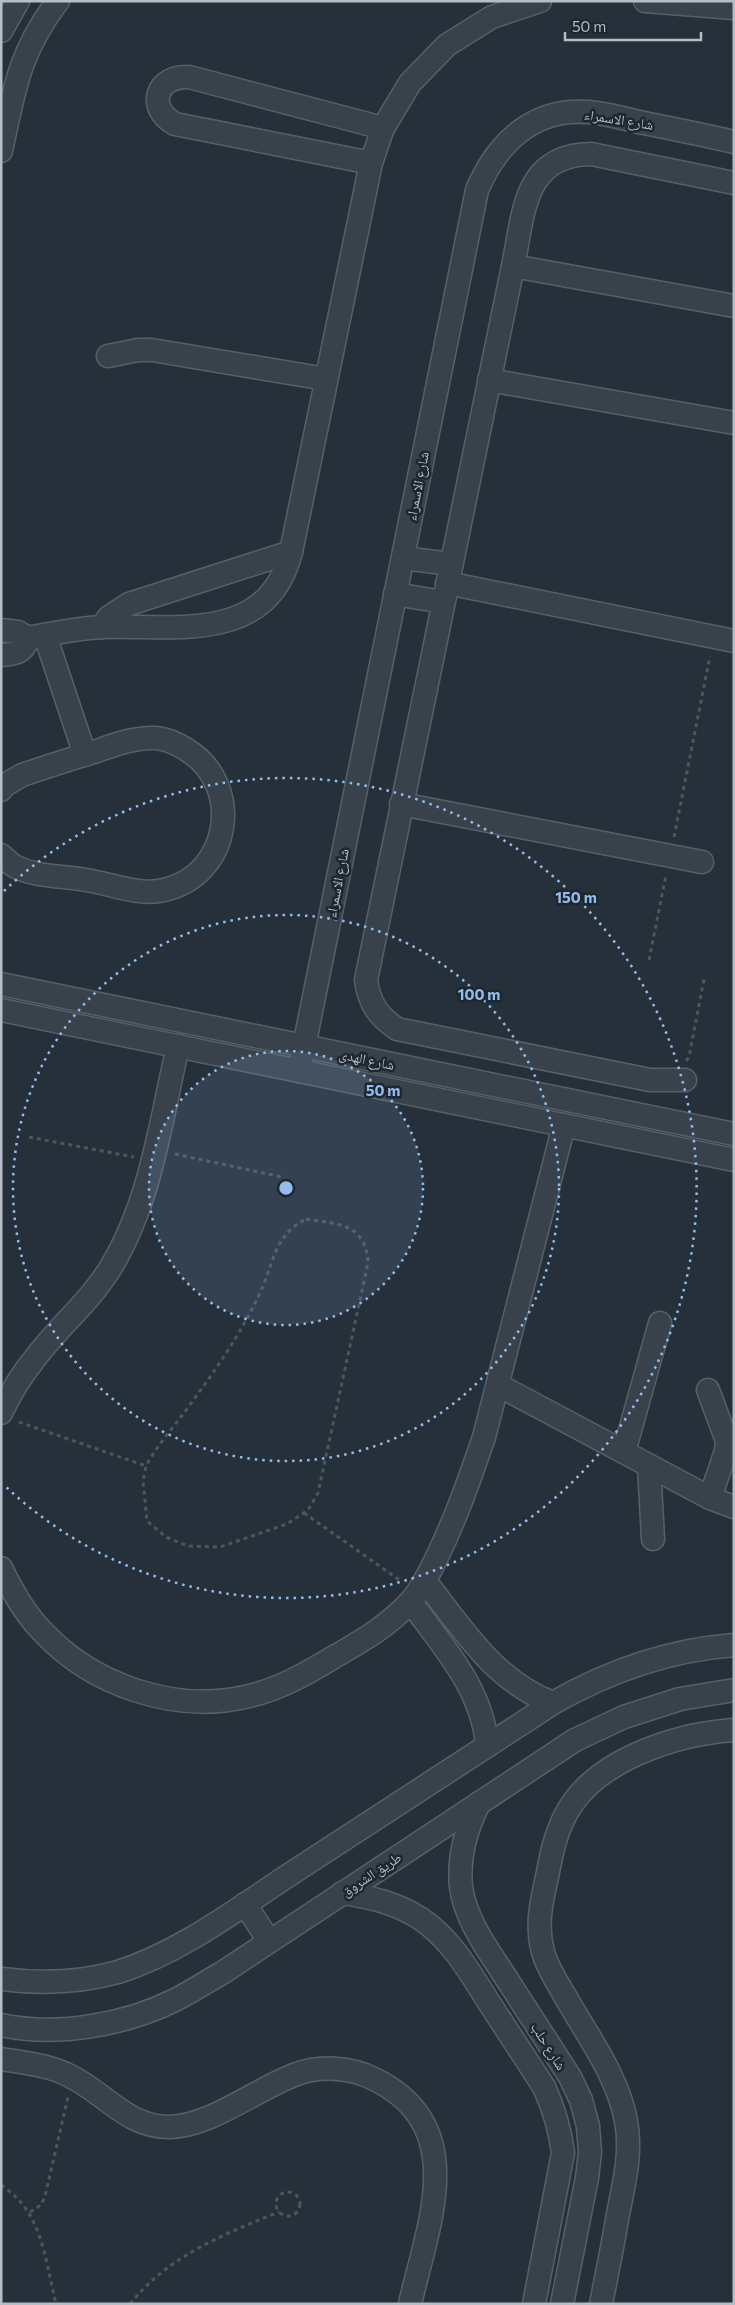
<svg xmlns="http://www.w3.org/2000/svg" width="735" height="2305" font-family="Commissioner,'Noto Naskh Arabic',sans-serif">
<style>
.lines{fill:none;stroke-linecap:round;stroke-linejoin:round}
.minor-casing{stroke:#576069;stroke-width:25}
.path{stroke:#475a5b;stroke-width:3;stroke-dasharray:4 4;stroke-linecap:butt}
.minor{stroke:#39424b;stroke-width:22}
.ring{fill:none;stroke:#92bdee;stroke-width:2.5;stroke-dasharray:2.5 5}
.labels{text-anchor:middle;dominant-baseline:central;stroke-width:5;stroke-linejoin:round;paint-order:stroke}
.street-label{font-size:14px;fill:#b5bdc6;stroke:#1e2730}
.centre{fill:#92bdee;stroke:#1e2730;stroke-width:2.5}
.ring-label{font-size:15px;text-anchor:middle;font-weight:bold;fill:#92bdee;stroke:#1e2730;stroke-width:5;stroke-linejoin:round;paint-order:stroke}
</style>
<rect width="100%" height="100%" fill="#26303b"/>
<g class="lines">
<g class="minor-casing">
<g id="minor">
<path d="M 645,1 L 734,8"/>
<path d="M 1,31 L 18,1"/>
<path d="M 1,151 C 14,90 19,52 58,1"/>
<path d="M 371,163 L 175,124 C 146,108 156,75 189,77 L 383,128"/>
<path d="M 513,266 L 734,306"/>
<path d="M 108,356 L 138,350 L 152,350 L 326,379"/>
<path d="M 489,380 L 734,423"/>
<path d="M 403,558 L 451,564"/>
<path d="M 447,583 L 734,641"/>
<path d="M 395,594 L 443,602"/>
<path d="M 102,627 L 109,617 L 129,604 L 291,552"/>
<path d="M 1,630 L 18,632 L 28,638 C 53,633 79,628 104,627 C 176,625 268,644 291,552 L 371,163 L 383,128 L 410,83 L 447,45 L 492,17 L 540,1"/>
<path d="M 45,635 L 85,755"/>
<path d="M 1,655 C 15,654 24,653 28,638"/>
<path d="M 1,790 L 5,785 L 22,775 C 46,767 70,759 94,752 C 114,745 134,737 156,738 C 167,739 178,744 187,750 C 244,785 231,875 164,890 C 139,896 112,884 86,880 C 64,876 37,877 16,867 C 11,865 6,859 1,855"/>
<path d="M 401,804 L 702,862"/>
<path d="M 1,984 L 734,1134"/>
<path d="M 1,1010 L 734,1160"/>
<path d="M 299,1071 L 477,190 C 497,143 533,108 587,112 C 606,113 625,119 644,123 C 674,129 704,135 734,142"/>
<path d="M 685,1080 L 650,1080 L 397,1029 C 378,1016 369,1003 366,980 L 513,266 C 524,213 523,155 591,154 L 734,183"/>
<path d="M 498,1385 L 710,1498 L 734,1507"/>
<path d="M 708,1390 L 727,1441 L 726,1451 L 710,1498"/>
<path d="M 1,1413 C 10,1394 20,1377 33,1361 C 57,1328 89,1303 111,1267 C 151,1201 161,1120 178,1046"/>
<path d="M 624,1452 L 660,1323"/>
<path d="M 649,1466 L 653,1539"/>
<path d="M 1,1568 C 12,1591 24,1613 42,1631 C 92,1685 173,1713 245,1697 C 278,1690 306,1674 334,1657 C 362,1641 388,1626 410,1602 C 422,1589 429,1573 437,1557 C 456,1518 470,1478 484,1437 L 564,1125"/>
<path d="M 425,1581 C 462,1628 495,1682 553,1703"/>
<path d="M 411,1602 C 442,1646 483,1689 487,1746"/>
<path d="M 479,1803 C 466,1830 458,1856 461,1887 C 466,1923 492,1955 510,1984 C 530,2015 550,2046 570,2077 L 581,2100 L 588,2126 L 590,2152 L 587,2178 L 562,2304"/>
<path d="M 342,1893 C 370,1897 397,1903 421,1919 C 451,1939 469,1971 488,2001 C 507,2030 525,2058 544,2087 C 554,2109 560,2129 563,2153 L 534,2304"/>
<path d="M 245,1904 L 269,1941"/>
<path d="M 1,1979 C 41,1984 79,1983 118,1972 C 181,1952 237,1909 292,1873 C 379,1816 466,1759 553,1703 C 609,1671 669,1650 734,1645"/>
<path d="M 1,2025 C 56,2037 125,2025 175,2000 C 191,1992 206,1982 222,1973 L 575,1740 L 624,1717 L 680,1699 L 734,1690"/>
<path d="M 1,2059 C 25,2063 49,2065 70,2076 C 105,2093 127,2127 169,2127 C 211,2126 255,2090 294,2075 C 319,2065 351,2067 374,2079 C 471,2126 428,2224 410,2304"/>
<path d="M 601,2304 C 607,2274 613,2244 618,2214 C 624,2184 632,2152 626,2121 C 618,2076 587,2035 565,1996 C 557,1982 547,1967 543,1952 C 536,1926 541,1903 547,1877 C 551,1856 555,1835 565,1816 C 593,1760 676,1734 734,1730"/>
</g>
</g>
<g class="path">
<path d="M 674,837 L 710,656"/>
<path d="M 649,960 L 666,875"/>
<path d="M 686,1061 L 689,1057 L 704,979"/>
<path d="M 29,1137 L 134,1157"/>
<path d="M 175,1154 L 282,1177"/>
<path d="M 306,1219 C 337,1224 366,1223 368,1263 L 318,1493 L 308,1510 L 287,1524 L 220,1547 L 188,1546 L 166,1537 L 147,1521 L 143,1481 L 146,1466 C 156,1447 171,1430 184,1413 C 211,1376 238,1339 258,1297 C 274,1266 272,1236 306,1219 Z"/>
<path d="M 19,1422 L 146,1466"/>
<path d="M 304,1513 L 401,1581"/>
<path d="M 1,2185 C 43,2212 45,2260 56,2304"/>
<circle cx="288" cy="2204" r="12"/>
<path d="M 30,2212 L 41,2205 L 45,2196 L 68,2097"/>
<path d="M 130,2304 C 168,2256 224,2234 279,2212"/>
</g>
<use href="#minor" class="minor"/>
</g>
<circle cx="286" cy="1188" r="137" fill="#92bdee" fill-opacity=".12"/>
<g class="ring">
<circle cx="286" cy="1188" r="137"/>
<circle cx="286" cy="1188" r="273"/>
<path d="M4 891A410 410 0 1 1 4 1485"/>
</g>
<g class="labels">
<g class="street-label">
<text transform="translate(619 119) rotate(9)">شارع الاسمراء</text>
<text transform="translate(417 486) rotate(-79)">شارع الاسمراء</text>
<text transform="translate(337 883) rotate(-79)">شارع الاسمراء</text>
<text transform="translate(367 1059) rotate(12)">شارع الهدى</text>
<text transform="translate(371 1874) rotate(-33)">طريق الشروق</text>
<text transform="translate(549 2046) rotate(58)">شارع حلب</text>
</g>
</g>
<circle cx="286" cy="1188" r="8" class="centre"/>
<g class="ring-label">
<text x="576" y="903">150 m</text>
<text x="479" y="1000">100 m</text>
<text x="383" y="1096">50 m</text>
</g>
<rect width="735" height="2305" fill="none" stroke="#b5bdc6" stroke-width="5"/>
<path d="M565 32v8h136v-8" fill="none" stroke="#b5bdc6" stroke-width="2.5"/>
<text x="572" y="32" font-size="15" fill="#b5bdc6" stroke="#1e2730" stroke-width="4" paint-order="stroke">50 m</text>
</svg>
